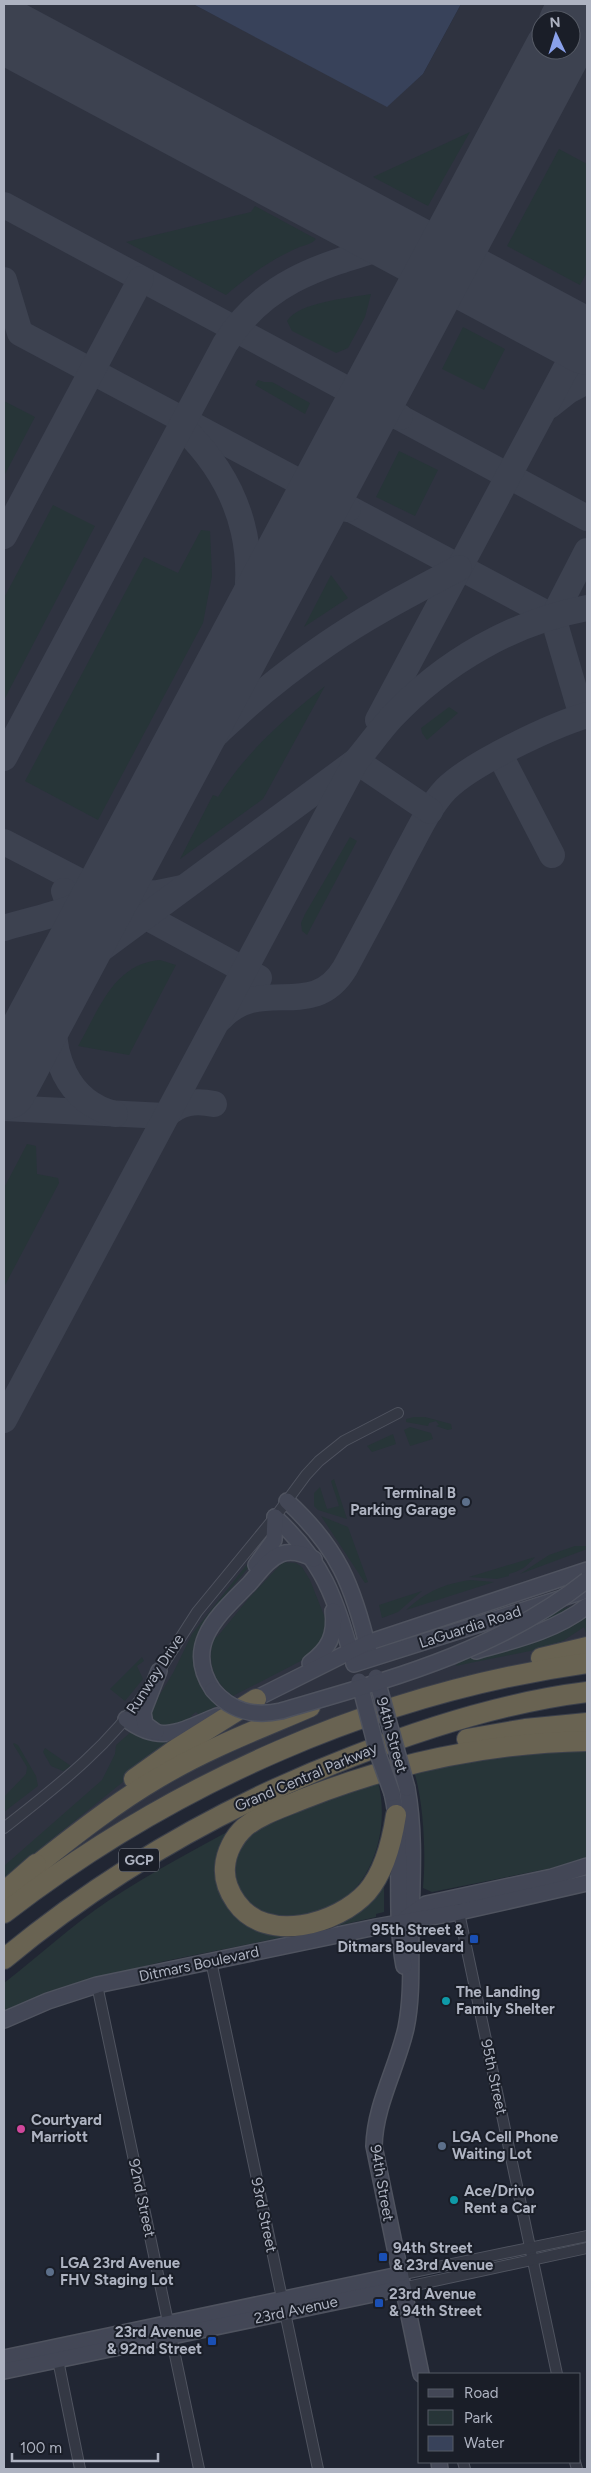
<svg xmlns="http://www.w3.org/2000/svg" width="591" height="2473" font-family="Figtree,sans-serif">
<style>
.airport{fill:#2f3340;fill-rule:evenodd}
.green{fill:#273538}
.water{fill:#38425a}
.lines{fill:none;stroke-linecap:round;stroke-linejoin:round}
.taxiway{stroke:#3d4250;stroke-width:26}
.runway{stroke:#3d4250;stroke-width:66}
.street-casing{stroke:#4f535f;stroke-width:12}
.secondary-casing{stroke:#4f535f;stroke-width:18}
.highway-casing{stroke:#3c404b;stroke-width:22}
.street{stroke:#343844;stroke-width:10}
.secondary{stroke:#434756;stroke-width:15}
.highway{stroke:#696352;stroke-width:20}
.secondary-bridge-casing{stroke:#4f535f;stroke-width:18;stroke-linecap:butt}
.secondary-bridge{stroke:#434756;stroke-width:15}
.service-dot{fill:#5c6f8a;stroke:#1a1e28;stroke-width:2}
.transit-dot{fill:#1a4fb4;stroke:#1a1e28;stroke-width:2}
.culture-dot{fill:#0f9aa8;stroke:#1a1e28;stroke-width:2}
.hotel-dot{fill:#d1479c;stroke:#1a1e28;stroke-width:2}
.labels{text-anchor:middle;dominant-baseline:central;stroke-width:4;stroke-linejoin:round;paint-order:stroke}
.shield{fill:#1a1e28;stroke:#828693;stroke-width:1}
.shield-label{font-size:14px;font-weight:bold;fill:#aeb3c1}
.poi-label{font-size:15px;font-weight:bold;fill:#aeb3c1;stroke:#1a1e28;text-anchor:start}
.street-label{font-size:15px;fill:#aeb3c1;stroke:#1a1e28}
</style>
<rect width="100%" height="100%" fill="#212633"/>
<path class="airport" d="M 4,4 L 193,4 L 387,106 L 423,74 L 461,4 L 587,4 L 587,1653 L 441,1686 L 350,1711 L 277,1740 L 218,1767 L 138,1810 L 47,1868 L 4,1900 ZM 541,20 L 571,20 L 571,50 L 541,50 Z"/>
<g class="green">
<path d="M 470,132 L 428,206 L 373,177 Z"/>
<path d="M 559,149 L 587,164 L 587,272 L 580,285 L 507,246 Z"/>
<path d="M 255,206 L 316,239 C 311,245 303,245 295,249 C 269,261 248,276 226,295 L 126,242 L 251,212 Z"/>
<path d="M 371,294 L 365,317 L 348,348 L 336,353 L 292,331 L 287,321 C 299,302 349,298 371,294 Z"/>
<path d="M 463,327 L 505,349 L 484,390 L 442,369 Z"/>
<path d="M 258,380 L 264,382 L 272,382 L 310,403 L 305,414 L 255,385 Z"/>
<path d="M 4,401 L 35,417 L 4,476 Z"/>
<path d="M 399,451 L 438,470 L 415,516 L 376,497 Z"/>
<path d="M 53,505 L 95,526 L 4,700 L 4,598 Z"/>
<path d="M 201,530 L 210,531 L 212,576 L 203,623 L 98,820 L 25,781 L 144,557 L 178,573 Z"/>
<path d="M 331,575 L 348,598 L 304,627 Z"/>
<path d="M 325,686 L 263,799 L 180,859 L 213,795 L 218,797 C 246,752 284,719 325,686 Z"/>
<path d="M 449,707 L 458,713 L 427,740 L 422,733 L 421,728 Z"/>
<path d="M 350,837 L 357,841 L 307,935 L 302,931 L 301,923 L 305,914 Z"/>
<path d="M 160,960 L 176,965 L 129,1055 L 78,1046 C 99,1010 113,964 160,960 Z"/>
<path d="M 27,1144 L 36,1146 L 37,1174 L 58,1178 L 59,1183 L 4,1287 L 4,1188 Z"/>
<path d="M 414,1417 L 425,1417 L 451,1424 L 452,1429 L 448,1430 L 436,1426 L 439,1425 L 436,1421 L 429,1423 L 428,1426 L 406,1422 L 406,1419 Z"/>
<path d="M 410,1427 L 431,1433 L 433,1439 L 410,1446 L 404,1430 Z"/>
<path d="M 393,1434 L 396,1444 L 372,1452 L 367,1446 Z"/>
<path d="M 334,1479 L 347,1519 L 318,1510 L 314,1506 L 314,1493 L 320,1487 L 327,1509 L 339,1506 L 331,1481 Z"/>
<path d="M 321,1516 L 348,1527 L 368,1582 L 365,1583 Z"/>
<path d="M 575,1546 L 587,1546 L 587,1549 L 520,1574 L 549,1555 Z"/>
<path d="M 535,1557 C 525,1568 522,1570 509,1574 L 509,1576 L 497,1579 L 469,1577 Z"/>
<path d="M 283,1562 L 296,1563 L 302,1567 L 310,1580 L 327,1623 L 322,1650 L 233,1696 C 212,1681 206,1660 215,1636 L 217,1637 L 249,1598 Z"/>
<path d="M 248,1563 L 252,1563 C 217,1608 162,1652 217,1706 L 199,1715 L 196,1712 L 191,1716 L 193,1719 C 177,1725 165,1731 152,1719 L 151,1709 L 173,1673 L 192,1634 Z"/>
<path d="M 470,1580 L 494,1582 L 406,1610 C 425,1592 444,1584 470,1580 Z"/>
<path d="M 422,1591 L 398,1612 L 382,1618 L 379,1605 Z"/>
<path d="M 587,1602 L 587,1636 L 584,1627 L 563,1641 L 530,1651 L 455,1666 L 499,1625 Z"/>
<path d="M 142,1657 L 144,1661 L 137,1666 L 143,1679 L 125,1701 L 110,1689 Z"/>
<path d="M 132,1731 C 147,1739 158,1743 175,1740 L 4,1878 L 4,1866 L 102,1780 L 115,1754 L 116,1745 Z"/>
<path d="M 14,1743 L 18,1745 L 36,1776 L 38,1786 L 4,1812 L 4,1797 L 26,1774 L 27,1767 L 13,1744 Z"/>
<path d="M 45,1748 L 71,1766 L 63,1771 L 51,1766 L 43,1752 Z"/>
<path d="M 587,1748 L 587,1857 L 552,1868 L 432,1892 L 423,1888 C 426,1855 424,1804 414,1771 L 470,1759 Z"/>
<path d="M 378,1782 C 390,1826 374,1887 330,1908 C 294,1925 233,1917 234,1867 C 235,1852 245,1837 257,1829 C 292,1806 338,1796 378,1782 Z"/>
<path d="M 240,1825 L 221,1885 L 289,1936 L 165,1961 L 86,1981 L 4,2012 L 4,1983 C 39,1956 71,1926 108,1901 C 150,1873 196,1849 240,1825 Z"/>
<path d="M 384,1885 L 384,1912 L 376,1914 L 376,1917 L 337,1926 L 335,1922 Z"/>
</g>
<path class="water" d="M 193,4 L 461,4 L 423,74 L 387,107 Z"/>
<g class="lines">
<g class="taxiway">
<path d="M 4,205 L 587,518"/>
<path d="M 4,280 L 20,333 L 553,617 L 582,716"/>
<path d="M 549,406 L 568,391 L 587,381"/>
<path d="M 183,428 C 248,491 262,566 236,651"/>
<path d="M 352,436 C 365,419 378,410 400,417"/>
<path d="M 306,521 C 319,509 331,505 348,509"/>
<path d="M 4,536 L 141,279"/>
<path d="M 553,617 L 587,551"/>
<path d="M 378,720 L 587,329"/>
<path d="M 500,755 L 552,855"/>
<path d="M 4,758 L 225,344 C 267,276 330,264 401,242"/>
<path d="M 158,797 C 207,738 264,687 327,644 C 369,615 414,592 459,568"/>
<path d="M 4,842 L 106,895 L 158,893 L 182,888"/>
<path d="M 124,862 C 119,879 117,893 130,908 L 259,978"/>
<path d="M 64,891 L 81,942"/>
<path d="M 4,928 C 36,918 88,910 110,883"/>
<path d="M 220,1019 C 261,974 312,1023 345,968 C 365,931 385,894 404,857 C 417,834 428,808 446,789 C 472,763 551,726 587,715"/>
<path d="M 4,1050 L 20,1038 L 44,1012"/>
<path d="M 4,1108 L 165,1116 C 180,1102 195,1100 214,1104"/>
<path d="M 115,1114 C 67,1102 49,1054 55,1008 C 55,1002 56,992 58,986 C 63,974 83,963 93,955 L 356,761 L 430,811"/>
<path d="M 4,1420 L 356,761 C 368,747 379,731 392,717 C 444,662 513,622 587,608"/>
</g>
<g class="runway">
<path d="M 571,25 L 582,4"/>
<path d="M 4,30 L 587,342"/>
<path d="M 4,1087 L 558,50"/>
</g>
<g class="street-casing">
<g id="street">
<path d="M 156,1676 L 197,1612 L 275,1517 L 306,1475 L 319,1461 L 344,1441 L 398,1413"/>
<path d="M 4,1828 C 56,1787 109,1747 146,1691"/>
<path d="M 458,1908 L 557,2374"/>
<path d="M 211,1961 L 318,2469"/>
<path d="M 97,1985 L 199,2469"/>
<path d="M 399,2275 L 587,2236"/>
<path d="M 402,2288 L 587,2248"/>
<path d="M 57,2355 L 80,2469"/>
<path d="M 463,2462 L 465,2469"/>
<path d="M 575,2462 L 577,2469"/>
</g>
</g>
<g class="secondary-casing">
<g id="secondary">
<path d="M 287,1501 C 338,1548 353,1585 369,1652"/>
<path d="M 275,1517 C 325,1564 334,1596 353,1660"/>
<path d="M 256,1565 L 274,1540 L 275,1517"/>
<path d="M 476,1651 C 515,1640 555,1631 587,1606"/>
<path d="M 310,1663 C 329,1649 336,1635 333,1611"/>
<path d="M 354,1664 L 587,1590"/>
<path d="M 213,1690 C 182,1644 220,1614 250,1583 C 259,1573 268,1559 281,1554 C 292,1550 304,1554 314,1559"/>
<path d="M 247,1703 L 367,1643 L 587,1570"/>
<path d="M 126,1719 C 160,1745 181,1731 217,1716"/>
<path d="M 156,1732 L 145,1724 L 143,1712 L 159,1671"/>
<path d="M 407,1788 C 415,1832 412,1877 411,1922 C 410,1957 413,1994 406,2028 C 397,2068 375,2105 374,2146 L 421,2374"/>
<path d="M 392,1793 C 405,1849 393,1907 404,1966"/>
<path d="M 406,1918 L 426,1904 L 552,1877 L 587,1866"/>
<path d="M 4,2020 L 48,2001 L 97,1985 L 376,1927 L 459,1912 L 587,1883"/>
<path d="M 4,2358 L 399,2275"/>
<path d="M 4,2371 L 402,2288"/>
<path d="M 439,2462 L 440,2469"/>
</g>
</g>
<g class="highway-casing">
<g id="highway">
<path d="M 541,1658 L 587,1647"/>
<path d="M 467,1739 L 525,1729 L 587,1723"/>
<path d="M 134,1779 L 173,1751 L 256,1699"/>
<path d="M 396,1815 C 392,1841 385,1871 367,1892 C 338,1924 266,1945 236,1902 C 229,1892 224,1879 225,1867 C 226,1852 234,1837 245,1827 C 261,1814 284,1807 303,1799 C 394,1763 489,1743 587,1741"/>
<path d="M 28,1872 C 70,1839 112,1805 158,1778 C 206,1749 259,1729 310,1707"/>
<path d="M 4,1892 L 36,1864"/>
<path d="M 4,1913 C 173,1783 375,1693 587,1663"/>
<path d="M 4,1959 C 109,1872 224,1806 351,1757 C 427,1727 506,1702 587,1692"/>
</g>
</g>
<use href="#street" class="street"/>
<use href="#secondary" class="secondary"/>
<use href="#highway" class="highway"/>
<g class="secondary-bridge-casing">
<g id="secondary-bridge">
<path d="M 376,1677 L 407,1788"/>
<path d="M 359,1681 L 378,1754 L 392,1793"/>
<path d="M 213,1690 C 231,1711 253,1717 281,1711 C 390,1679 496,1652 587,1580"/>
</g>
</g>
<use href="#secondary-bridge" class="secondary-bridge"/>
</g>
<g class="service-dot">
<circle cx="466" cy="1502" r="5"/>
<circle cx="442" cy="2146" r="5"/>
<circle cx="50" cy="2272" r="5"/>
</g>
<g class="transit-dot">
<rect x="469" y="1934" width="10" height="10" rx="2.5"/>
<rect x="378" y="2252" width="10" height="10" rx="2.5"/>
<rect x="374" y="2298" width="10" height="10" rx="2.5"/>
<rect x="207" y="2336" width="10" height="10" rx="2.5"/>
</g>
<g class="culture-dot">
<circle cx="446" cy="2001" r="5"/>
<circle cx="454" cy="2200" r="5"/>
</g>
<circle class="hotel-dot" cx="21" cy="2129" r="5"/>
<g class="labels">
<rect class="shield" x="119" y="1848.5" width="40" height="23" rx="4"/>
<g class="shield-label">
<text x="139" y="1860">GCP</text>
</g>
<g class="poi-label">
<text x="456" y="1493" text-anchor="end">Terminal B<tspan x="456" dy="17">Parking Garage</tspan></text>
<text x="464" y="1930" text-anchor="end">95th Street &amp;<tspan x="464" dy="17">Ditmars Boulevard</tspan></text>
<text x="456" y="1992">The Landing<tspan x="456" dy="17">Family Shelter</tspan></text>
<text x="31" y="2120">Courtyard<tspan x="31" dy="17">Marriott</tspan></text>
<text x="452" y="2137">LGA Cell Phone<tspan x="452" dy="17">Waiting Lot</tspan></text>
<text x="464" y="2191">Ace/Drivo<tspan x="464" dy="17">Rent a Car</tspan></text>
<text x="393" y="2248">94th Street<tspan x="393" dy="17">&amp; 23rd Avenue</tspan></text>
<text x="60" y="2263">LGA 23rd Avenue<tspan x="60" dy="17">FHV Staging Lot</tspan></text>
<text x="389" y="2294">23rd Avenue<tspan x="389" dy="17">&amp; 94th Street</tspan></text>
<text x="202" y="2332" text-anchor="end">23rd Avenue<tspan x="202" dy="17">&amp; 92nd Street</tspan></text>
</g>
<g class="street-label">
<text transform="translate(470 1627) rotate(-18)">LaGuardia Road</text>
<text transform="translate(155 1674) rotate(-57)">Runway Drive</text>
<text transform="translate(392 1735) rotate(74)">94th Street</text>
<text transform="translate(306 1777) rotate(-23)">Grand Central Parkway</text>
<text transform="translate(199 1964) rotate(-12)">Ditmars Boulevard</text>
<text transform="translate(494 2077) rotate(78)">95th Street</text>
<text transform="translate(382 2183) rotate(80)">94th Street</text>
<text transform="translate(142 2198) rotate(78)">92nd Street</text>
<text transform="translate(264 2215) rotate(78)">93rd Street</text>
<text transform="translate(296 2310) rotate(-12)">23rd Avenue</text>
</g>
</g>
<rect width="591" height="2473" fill="none" stroke="#aeb3c1" stroke-width="10"/>
<rect x="418" y="2373" width="162" height="90" fill="#1a1e28" stroke="#555a65"/>
<rect x="428" y="2389" width="25" height="8" fill="#434756" stroke="#555a65"/>
<text x="464" y="2398" font-size="15" fill="#aeb3c1">Road</text>
<rect x="428" y="2410" width="25" height="15" fill="#273538" stroke="#555a65"/>
<text x="464" y="2423" font-size="15" fill="#aeb3c1">Park</text>
<rect x="428" y="2436" width="25" height="15" fill="#38425a" stroke="#555a65"/>
<text x="464" y="2448" font-size="15" fill="#aeb3c1">Water</text>
<g transform="translate(556 35) rotate(356)"><circle r="24" fill="#1a1e28" stroke="#555a65"/>
<path d="M0-4L9 19L0 12L-9 19Z" fill="#8aa1ea"/>
<text y="-8" font-size="14" font-weight="bold" text-anchor="middle" fill="#aeb3c1">N</text>
</g>
<path d="M12 2453v8h146v-8" fill="none" stroke="#aeb3c1" stroke-width="2.5"/>
<text x="20" y="2453" font-size="15" fill="#aeb3c1" stroke="#1a1e28" stroke-width="4" paint-order="stroke">100 m</text>
</svg>
